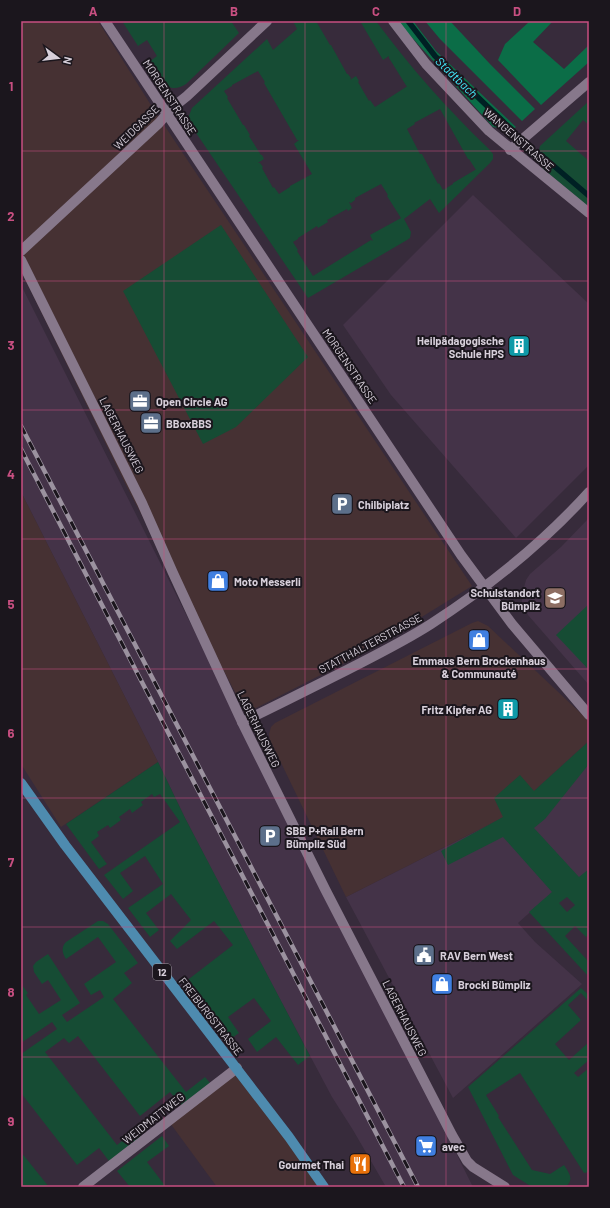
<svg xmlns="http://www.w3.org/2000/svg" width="610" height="1208" font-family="Barlow,sans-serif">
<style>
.built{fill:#443348}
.industrial{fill:#463133}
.green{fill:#164c34;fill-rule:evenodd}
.forest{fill:#0b6d47}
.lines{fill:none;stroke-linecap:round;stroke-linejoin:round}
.stream{stroke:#002024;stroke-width:5.5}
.minor{stroke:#87788b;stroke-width:10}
.primary{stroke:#4e8baf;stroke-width:10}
.rail-casing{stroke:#9b929f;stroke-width:4.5}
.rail{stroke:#1b161d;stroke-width:3;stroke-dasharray:9;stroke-linecap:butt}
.grid{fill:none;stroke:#c84f81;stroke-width:1;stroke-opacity:0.55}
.labels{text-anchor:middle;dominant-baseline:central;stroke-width:4;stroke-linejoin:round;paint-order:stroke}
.shield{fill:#1b161d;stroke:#9f98a1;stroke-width:1}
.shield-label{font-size:10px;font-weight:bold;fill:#d7cfda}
.street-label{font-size:11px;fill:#d7cfda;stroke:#1b161d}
.poi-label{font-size:11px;font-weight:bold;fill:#d7cfda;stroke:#1b161d;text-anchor:start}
.water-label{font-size:12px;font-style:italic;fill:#42e9fc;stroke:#1b161d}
.neatline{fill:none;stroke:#c84f81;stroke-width:1.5}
.grid-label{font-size:13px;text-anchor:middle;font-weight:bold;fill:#c84f81}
</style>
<rect width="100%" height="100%" fill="#372b3b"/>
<g class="built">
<path d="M 473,195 L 589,304 L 589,465 L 516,538 L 391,395 L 343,325 Z"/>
<path d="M 21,285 L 473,1187 L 386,1187 L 353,1130 L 332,1097 L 238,920 L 185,818 L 158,762 L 21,492 Z"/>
<path d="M 589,518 L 589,685 L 528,615 L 522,602 L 522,595 L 526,580 L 530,574 L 561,547 Z"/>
<path d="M 589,741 L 589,907 L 565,881 L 518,923 L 535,942 L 582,984 L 453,1098 L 346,897 L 508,815 Z"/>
</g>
<g class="industrial">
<path d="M 21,21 L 98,21 L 154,110 L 472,586 L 360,655 L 246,713 L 128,489 L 21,271 Z"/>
<path d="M 21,492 L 158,762 L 61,827 L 21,764 Z"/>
<path d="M 478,621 L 488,626 L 589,721 L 589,741 L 508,815 L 346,897 L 270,740 L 269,734 L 271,727 L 275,723 L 472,623 Z"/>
<path d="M 236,1074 L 324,1187 L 217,1187 L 170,1123 Z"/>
</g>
<g class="green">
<path d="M 122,21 L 231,21 L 239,33 L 186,84 C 167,97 158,76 149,62 L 157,56 L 147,40 L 138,46 Z"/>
<path d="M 293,21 L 316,21 L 330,45 L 331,45 L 347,74 L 348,74 L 351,78 L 350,80 L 356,76 L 359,81 L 358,82 L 369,101 L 370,100 L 375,107 L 406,87 L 407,87 L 389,58 L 389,56 L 383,60 L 360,21 L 376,21 C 410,67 447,109 489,149 L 493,154 L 493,159 L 490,163 L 439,213 L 430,199 L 404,219 L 411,232 L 410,238 L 407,240 L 308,298 L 190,124 L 188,118 L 192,108 L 267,39 L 273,50 L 297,29 ZM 258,71 L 265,82 L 264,83 L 297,140 L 299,140 L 294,144 L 312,174 L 290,186 L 290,187 L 279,194 L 274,187 L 273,188 L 262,168 L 263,167 L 260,163 L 258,163 L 264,159 L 262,155 L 261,155 L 249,136 L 250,135 L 244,125 L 243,125 L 227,98 L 228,97 L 224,91 L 232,86 L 232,85 ZM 440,109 L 468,159 L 469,159 L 476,170 L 475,170 L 453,183 L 453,184 L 443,190 L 439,183 L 438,184 L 422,154 L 420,154 L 407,129 L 415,124 L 414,123 ZM 381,184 L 388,195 L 387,196 L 401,218 L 370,235 L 373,241 L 371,240 L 313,276 L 297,251 L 298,250 L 293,242 L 298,239 L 298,238 L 317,226 L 318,228 L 328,222 L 327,220 L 347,209 L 348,211 L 352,208 L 349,202 L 351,203 L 355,200 L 355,198 Z"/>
<path d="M 589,101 L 589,125 L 583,120 L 566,141 L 589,161 L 589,207 L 542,168 L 546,164 C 540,159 538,153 540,146 Z"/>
<path d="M 221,225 L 308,357 L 236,427 L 203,444 L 123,291 Z"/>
<path d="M 589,604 L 589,670 L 556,635 Z"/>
<path d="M 589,741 L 589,764 L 545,819 L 534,828 L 579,877 L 589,869 L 589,934 L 586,937 L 575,926 L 565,936 L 589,962 L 589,977 L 529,912 L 552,892 L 503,837 L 448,865 L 441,851 L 503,817 L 494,798 L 520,775 L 534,791 ZM 567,897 L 575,905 L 567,912 L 559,903 Z"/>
<path d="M 158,762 L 185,818 L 310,1056 L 298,1065 L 276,1037 L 257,1052 L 248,1039 L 271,1021 L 254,998 L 228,1017 L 239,1033 L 229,1040 L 185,982 L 233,945 L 214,921 L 177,949 L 170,941 L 191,920 L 171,894 L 146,913 L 159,930 L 150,937 L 128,908 L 163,884 L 145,856 L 120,873 L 133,891 L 123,899 L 104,875 L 180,822 L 160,794 L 154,797 L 152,794 L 141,802 L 143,805 L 132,813 L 130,809 L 119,817 L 121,820 L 110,828 L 108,825 L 97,832 L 99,836 L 91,842 L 107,864 L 99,869 L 66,824 Z"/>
<path d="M 98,921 L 103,921 L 108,924 L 138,963 L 124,973 L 132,983 L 113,999 L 186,1092 L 205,1077 L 210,1083 L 181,1105 L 170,1092 L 140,1116 L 78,1036 L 69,1043 L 64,1038 L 45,1052 L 117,1145 L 136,1130 L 141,1136 L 109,1161 L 99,1148 L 77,1165 L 21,1093 L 21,1054 L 57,1029 L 52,1022 L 21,1043 L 21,984 L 28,993 L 26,995 L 39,1014 L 61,1000 L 48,980 L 42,984 L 34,972 L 33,966 L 36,962 L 48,954 L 80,1003 L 62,1015 L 67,1022 L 104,997 L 100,990 L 91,995 L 84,984 L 116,962 L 98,937 L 66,959 C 62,953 61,947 66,942 Z"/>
<path d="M 581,988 L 589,995 L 589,1002 L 581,993 L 568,1005 L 581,1020 L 555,1044 L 569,1060 L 589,1042 L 589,1060 L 574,1073 L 578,1077 L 589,1068 L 589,1172 L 584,1173 L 520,1073 L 486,1095 L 499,1116 L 498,1117 L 532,1170 L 550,1174 L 564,1165 C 569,1173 575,1180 565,1187 L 532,1187 L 513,1175 L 468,1087 Z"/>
<path d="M 162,1136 L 169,1146 L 147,1162 L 166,1187 L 130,1187 L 117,1171 Z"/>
<path d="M 21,1152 L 49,1187 L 21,1187 Z"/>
</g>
<g class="forest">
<path d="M 397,21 L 413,21 L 436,51 L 516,127 L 512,130 L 493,127 Z"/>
<path d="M 425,21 L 450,21 L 490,64 L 535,109 L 522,121 L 440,39 Z"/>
<path d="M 530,21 L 553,21 L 533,42 L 564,69 L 589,45 L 589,62 L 541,105 L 498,60 L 505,44 Z"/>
</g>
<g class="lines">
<g class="stream">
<path d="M 408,21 L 435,56 L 510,128"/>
<path d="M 541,155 L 589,196"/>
</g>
<g class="minor">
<path d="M 105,21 L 461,555 L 512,624 L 589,715"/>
<path d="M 393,21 L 426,64 L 489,131 L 589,213"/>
<path d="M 510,150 L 589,82"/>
<path d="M 21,251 L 159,123 L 172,108 L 187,96 L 267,21"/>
<path d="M 21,260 L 142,503 L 173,573 L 242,722 L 325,889 L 452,1135 L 467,1161 L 473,1167 L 505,1187"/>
<path d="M 242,722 C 276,706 309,689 343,672 C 372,657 403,642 431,624 C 488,587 543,543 589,492"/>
<path d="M 83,1187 L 237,1068"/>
</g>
<path class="primary" d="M 21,783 L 65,845 L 289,1137 L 324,1187"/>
<g class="rail-casing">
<g id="rail">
<path d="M 21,426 L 418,1187"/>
<path d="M 21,449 L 404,1187"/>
</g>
</g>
<use href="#rail" class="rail"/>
</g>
<path class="grid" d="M 164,21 L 164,1187M 305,21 L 305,1187M 446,21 L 446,1187M 21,151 L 589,151M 21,281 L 589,281M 21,410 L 589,410M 21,539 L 589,539M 21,669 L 589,669M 21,798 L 589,798M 21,927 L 589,927M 21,1057 L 589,1057"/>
<defs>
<g id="building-square" transform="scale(1.15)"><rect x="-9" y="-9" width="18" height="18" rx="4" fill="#0f9aa8" stroke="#1b161d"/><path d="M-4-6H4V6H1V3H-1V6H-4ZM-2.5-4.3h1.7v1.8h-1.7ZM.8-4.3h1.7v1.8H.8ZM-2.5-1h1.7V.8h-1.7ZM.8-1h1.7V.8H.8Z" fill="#fff"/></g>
<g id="office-square" transform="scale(1.15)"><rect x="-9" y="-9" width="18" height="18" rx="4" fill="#5c6f8a" stroke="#1b161d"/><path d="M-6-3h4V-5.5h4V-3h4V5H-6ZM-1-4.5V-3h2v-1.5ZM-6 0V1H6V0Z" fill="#fff"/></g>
<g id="parking-square" transform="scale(1.15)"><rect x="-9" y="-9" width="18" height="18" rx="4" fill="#5c6f8a" stroke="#1b161d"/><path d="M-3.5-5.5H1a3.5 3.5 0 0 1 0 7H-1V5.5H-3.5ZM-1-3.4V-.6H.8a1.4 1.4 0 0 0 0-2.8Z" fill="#fff"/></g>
<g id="shop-square" transform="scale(1.15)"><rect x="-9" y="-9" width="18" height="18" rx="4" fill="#3f7fe0" stroke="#1b161d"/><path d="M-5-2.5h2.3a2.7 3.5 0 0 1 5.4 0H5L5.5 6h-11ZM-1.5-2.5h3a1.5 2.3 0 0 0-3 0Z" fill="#fff"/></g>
<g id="school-square" transform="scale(1.15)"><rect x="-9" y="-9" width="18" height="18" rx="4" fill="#8d6e63" stroke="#1b161d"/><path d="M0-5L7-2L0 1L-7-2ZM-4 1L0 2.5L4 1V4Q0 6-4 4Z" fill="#fff"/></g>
<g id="civic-square" transform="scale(1.15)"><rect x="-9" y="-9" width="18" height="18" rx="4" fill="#5c6f8a" stroke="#1b161d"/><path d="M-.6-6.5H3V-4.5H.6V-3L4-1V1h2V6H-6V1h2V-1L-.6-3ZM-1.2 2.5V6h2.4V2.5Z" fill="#fff"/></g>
<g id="supermarket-square" transform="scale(1.15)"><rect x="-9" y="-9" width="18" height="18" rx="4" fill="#3f7fe0" stroke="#1b161d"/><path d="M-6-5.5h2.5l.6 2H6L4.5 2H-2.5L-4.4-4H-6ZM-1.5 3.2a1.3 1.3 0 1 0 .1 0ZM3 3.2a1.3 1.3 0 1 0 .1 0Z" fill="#fff"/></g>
<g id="restaurant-square" transform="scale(1.15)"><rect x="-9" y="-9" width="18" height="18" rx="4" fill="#e8710a" stroke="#1b161d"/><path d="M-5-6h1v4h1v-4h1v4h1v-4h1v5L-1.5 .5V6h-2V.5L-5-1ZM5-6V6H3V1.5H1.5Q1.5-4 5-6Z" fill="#fff"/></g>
</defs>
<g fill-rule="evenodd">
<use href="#building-square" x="519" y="346"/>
<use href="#office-square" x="140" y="401"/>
<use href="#office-square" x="151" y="423"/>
<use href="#parking-square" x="342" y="504"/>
<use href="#shop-square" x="218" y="581"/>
<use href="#school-square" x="555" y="598"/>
<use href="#shop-square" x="479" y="640"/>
<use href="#building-square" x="508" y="709"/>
<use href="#parking-square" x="270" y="836"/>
<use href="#civic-square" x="424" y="955"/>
<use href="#shop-square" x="442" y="984"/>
<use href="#supermarket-square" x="426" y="1146"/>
<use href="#restaurant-square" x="360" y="1164"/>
</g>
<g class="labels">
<rect class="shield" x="153" y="964" width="18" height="16" rx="3"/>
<g class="shield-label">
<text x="162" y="972">12</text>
</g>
<g class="street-label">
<text transform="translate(170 97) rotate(57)">MORGENSTRASSE</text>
<text transform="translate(136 127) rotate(-44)">WEIDGASSE</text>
<text transform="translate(519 139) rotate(41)">WANGENSTRASSE</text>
<text transform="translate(350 366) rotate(56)">MORGENSTRASSE</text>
<text transform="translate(122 435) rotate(63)">LAGERHAUSWEG</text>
<text transform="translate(370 643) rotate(-28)">STATTHALTERSTRASSE</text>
<text transform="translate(259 729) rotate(64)">LAGERHAUSWEG</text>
<text transform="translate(211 1016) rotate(52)">FREIBURGSTRASSE</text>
<text transform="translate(405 1018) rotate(63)">LAGERHAUSWEG</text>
<text transform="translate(153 1118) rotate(-38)">WEIDMATTWEG</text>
</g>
<g class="poi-label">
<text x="504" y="340" text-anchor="end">Heilpädagogische<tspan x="504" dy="13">Schule HPS</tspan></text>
<text x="156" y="401">Open Circle AG</text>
<text x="166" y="423">BBoxBBS</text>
<text x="358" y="504">Chilbiplatz</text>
<text x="234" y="581">Moto Messerli</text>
<text x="540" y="592" text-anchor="end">Schulstandort<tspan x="540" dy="13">Bümpliz</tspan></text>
<text x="479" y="660" text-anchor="middle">Emmaus Bern Brockenhaus<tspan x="479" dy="13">&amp; Communauté</tspan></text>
<text x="492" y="709" text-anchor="end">Fritz Kipfer AG</text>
<text x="286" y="830">SBB P+Rail Bern<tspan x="286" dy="13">Bümpliz Süd</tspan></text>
<text x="440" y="955">RAV Bern West</text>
<text x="458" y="984">Brocki Bümpliz</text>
<text x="442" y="1146">avec</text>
<text x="344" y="1164" text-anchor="end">Gourmet Thai</text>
</g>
<g class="water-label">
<text transform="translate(457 77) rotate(44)">Stadtbach</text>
</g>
</g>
<rect width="610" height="1208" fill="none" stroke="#1b161d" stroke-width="44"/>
<g transform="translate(58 58) rotate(105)" stroke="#1b161d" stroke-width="3" paint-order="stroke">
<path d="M0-3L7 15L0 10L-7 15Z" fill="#d7cfda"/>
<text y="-6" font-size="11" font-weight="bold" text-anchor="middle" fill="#d7cfda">N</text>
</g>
<rect x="22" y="22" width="566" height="1164" class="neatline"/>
<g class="grid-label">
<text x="93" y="16">A</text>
<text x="234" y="16">B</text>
<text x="376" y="16">C</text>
<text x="517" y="16">D</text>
<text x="11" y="91">1</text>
<text x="11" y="221">2</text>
<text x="11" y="350">3</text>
<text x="11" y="479">4</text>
<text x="11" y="609">5</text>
<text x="11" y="738">6</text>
<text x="11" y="867">7</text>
<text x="11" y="997">8</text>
<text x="11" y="1126">9</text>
</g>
</svg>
